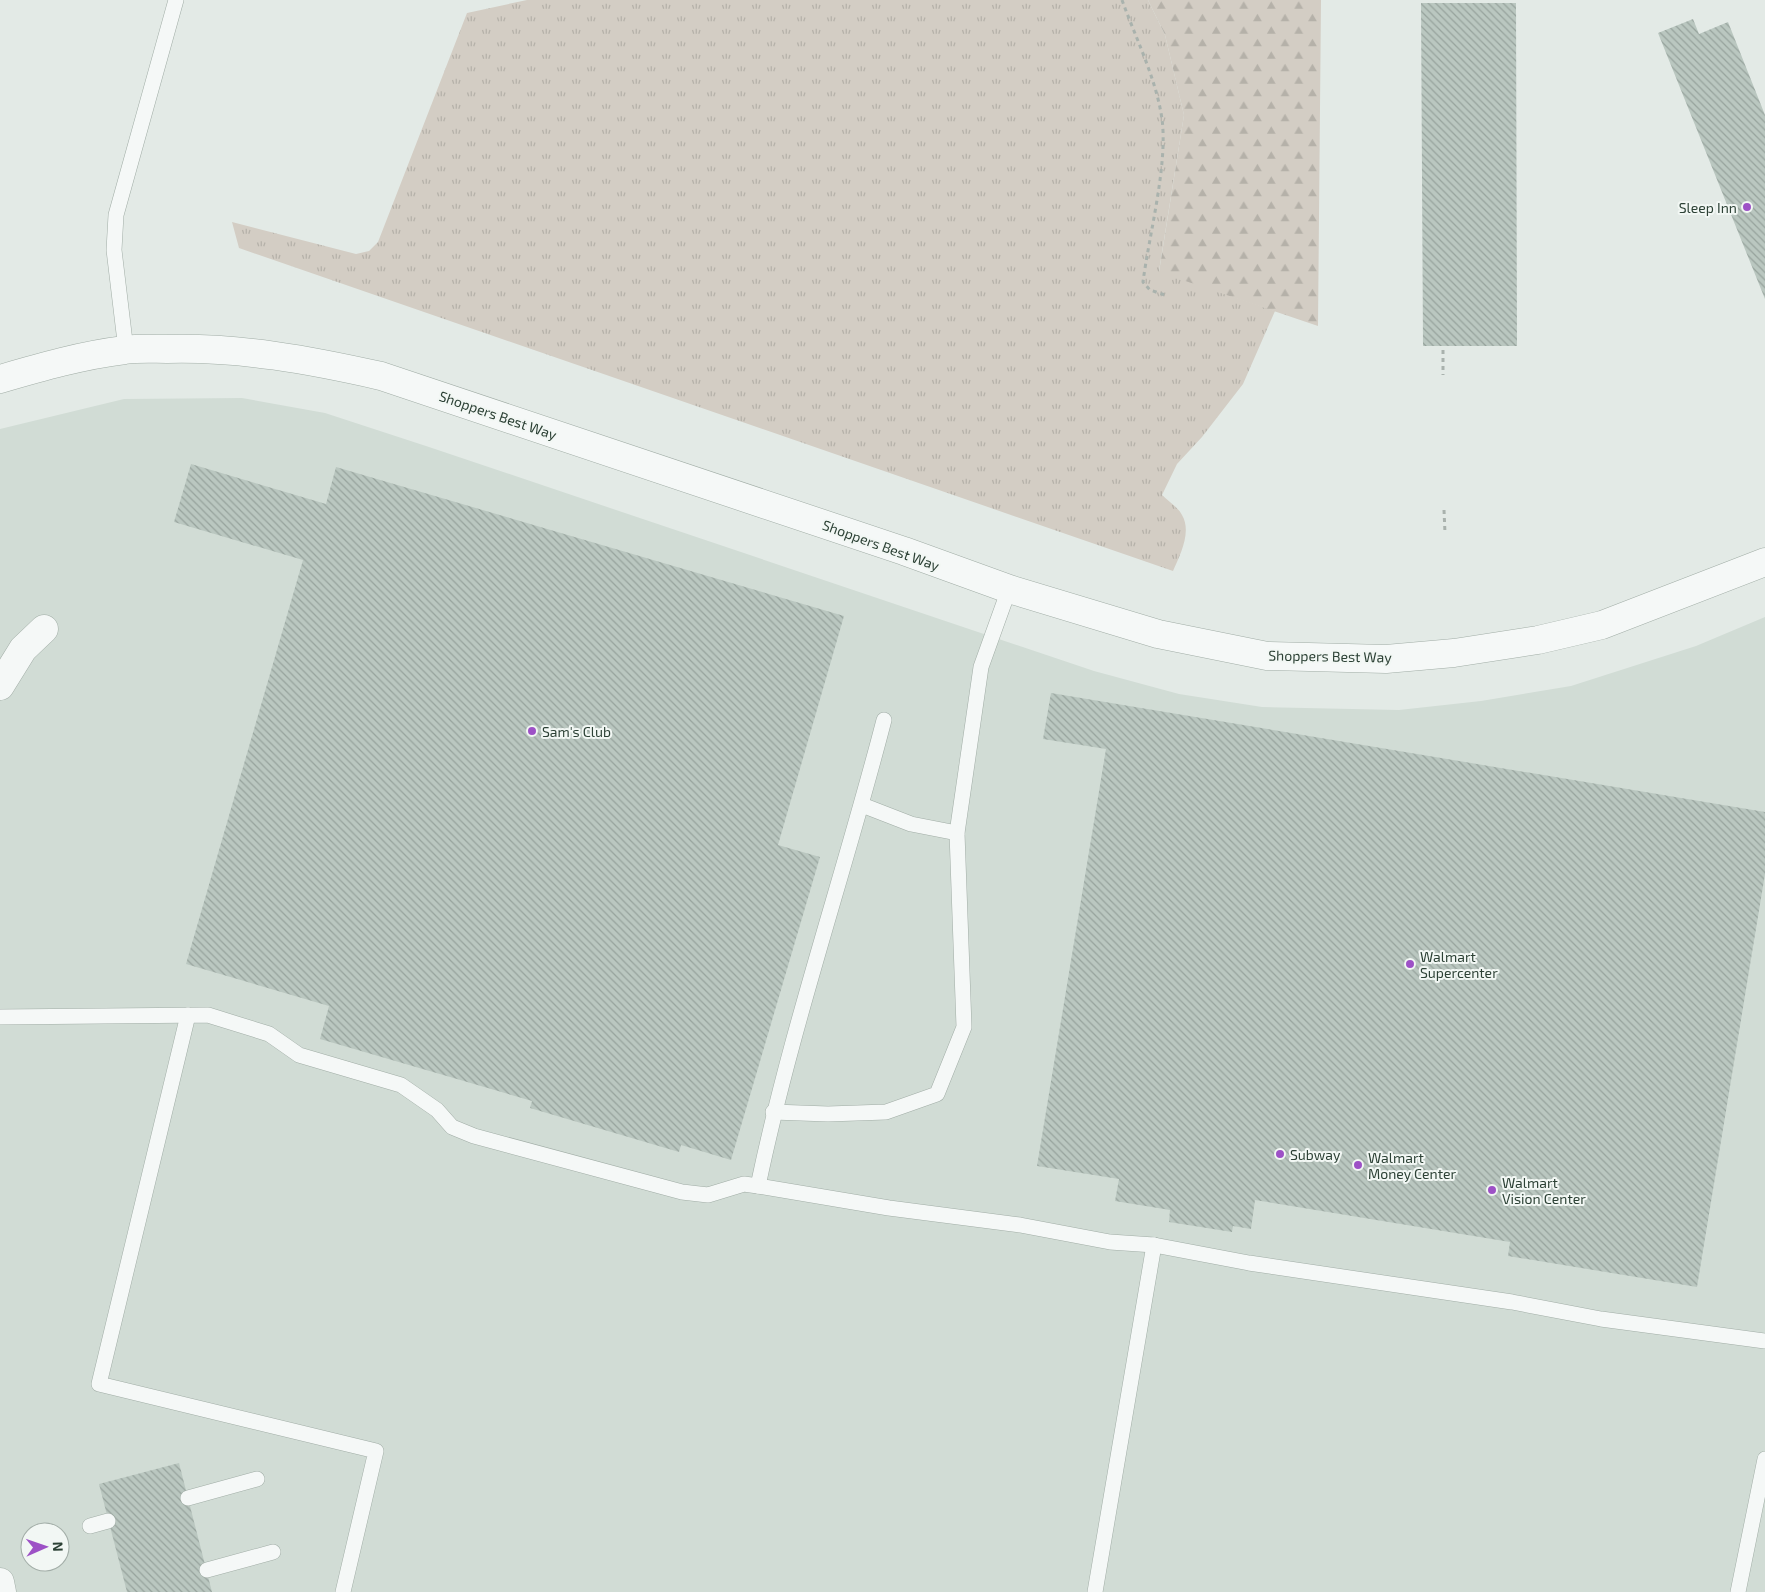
<svg xmlns="http://www.w3.org/2000/svg" width="1765" height="1592" font-family="'Exo 2',sans-serif">
<style>
.built{fill:#d1dcd5;fill-rule:evenodd}
.grass{fill:url(#grass-tufts)}
.forest{fill:url(#forest-firs)}
.building{fill:url(#building-back-hatch)}
.lines{fill:none;stroke-linecap:round;stroke-linejoin:round}
.service-casing{stroke:#a1ada6;stroke-width:16}
.tertiary-casing{stroke:#a1ada6;stroke-width:29}
.path{stroke:#a9b2ad;stroke-width:3;stroke-dasharray:4 4;stroke-linecap:butt}
.service{stroke:#f5f8f7;stroke-width:15}
.tertiary{stroke:#f5f8f7;stroke-width:28}
.poi-dot{fill:#9d51c6;stroke:#f2f7f4;stroke-width:2}
.labels{text-anchor:middle;dominant-baseline:central;stroke-width:4;stroke-linejoin:round;paint-order:stroke}
.poi-label{font-size:14px;fill:#2c4135;stroke:#f2f7f4;text-anchor:start}
.street-label{font-size:14px;fill:#2c4135;stroke:#f2f7f4}
</style>
<defs>
<pattern id="grass-tufts" width="24" height="20" patternUnits="userSpaceOnUse" patternTransform="scale(1.25)"><rect width="24" height="20" fill="#d3cdc4"/><path d="M3 7l-1-3M5 7V3M7 7l1-3M15 17l-1-3M17 17v-4M19 17l1-3" fill="none" stroke="#b5b1a9"/></pattern>
<pattern id="forest-firs" width="22" height="20" patternUnits="userSpaceOnUse" patternTransform="scale(1.25)"><rect width="22" height="20" fill="#d3cdc4"/><path d="M5 1l3.5 6h-7zM16 11l3.5 6h-7z" fill="#b5b1a9"/></pattern>
<pattern id="building-back-hatch" width="6" height="6" patternUnits="userSpaceOnUse" patternTransform="scale(1.25)"><rect width="6" height="6" fill="#bac7c0"/><path d="M-1 5l2 2M0 0l6 6M5-1l2 2" fill="none" stroke="#97a39d"/></pattern>
</defs>
<rect width="100%" height="100%" fill="#e3eae6"/>
<path class="built" d="M 242,398 L 325,413 L 429,447 L 1094,671 L 1179,694 L 1262,707 L 1399,710 L 1481,701 L 1571,686 L 1696,646 L 1765,617 L 1765,1592 L 0,1592 L 0,429 L 124,399 ZM 30,1532 L 60,1532 L 60,1562 L 30,1562 Z"/>
<path class="grass" d="M 527,0 L 1148,0 L 1165,35 L 1184,115 L 1159,271 L 1275,311 L 1243,384 L 1202,437 L 1177,464 L 1162,495 C 1168,501 1178,507 1182,515 C 1192,532 1180,555 1173,571 L 239,248 L 232,222 L 356,254 L 369,251 L 378,242 L 467,13 Z"/>
<path class="forest" d="M 1148,0 L 1321,0 L 1318,326 L 1159,272 L 1184,115 L 1165,35 Z"/>
<g class="building">
<path d="M 1421,3 L 1516,3 L 1517,346 L 1423,346 Z"/>
<path d="M 1693,19 L 1699,34 L 1728,22 L 1765,115 L 1765,299 L 1658,33 Z"/>
<path d="M 191,464 L 326,504 L 336,467 L 844,616 L 778,845 L 820,857 L 731,1160 L 681,1145 L 679,1152 L 530,1108 L 532,1101 L 320,1039 L 329,1006 L 186,964 L 303,560 L 174,522 Z"/>
<path d="M 1051,693 L 1765,812 L 1765,874 L 1697,1287 L 1508,1256 L 1510,1242 L 1255,1200 L 1251,1229 L 1233,1226 L 1232,1232 L 1169,1222 L 1170,1210 L 1115,1201 L 1119,1179 L 1037,1166 L 1106,749 L 1043,739 Z"/>
<path d="M 179,1463 L 212,1592 L 127,1592 L 99,1484 Z"/>
</g>
<g class="lines">
<g class="service-casing">
<g id="service">
<path d="M 126,350 L 114,250 L 116,215 L 176,0"/>
<path d="M 862,805 L 911,824 L 957,833"/>
<path d="M 188,1015 L 99,1384 L 376,1451 L 343,1592"/>
<path d="M 0,1017 L 208,1015 L 269,1034 L 299,1055 L 401,1085 L 437,1110 L 452,1127 L 474,1136 L 682,1192 L 708,1195 L 744,1184 L 758,1186 L 889,1208 L 1020,1225 L 1110,1242 L 1154,1245 L 1249,1263 L 1512,1302 L 1601,1319 L 1765,1341"/>
<path d="M 773,1112 L 828,1114 L 886,1112 L 937,1094 L 964,1027 L 957,833 L 981,667 L 1009,589"/>
<path d="M 758,1186 C 791,1028 844,875 884,720"/>
<path d="M 188,1498 L 257,1479"/>
<path d="M 90,1526 L 108,1521"/>
<path d="M 207,1570 L 273,1552"/>
<path d="M 1095,1592 L 1154,1245"/>
<path d="M 1738,1592 L 1765,1459"/>
</g>
</g>
<g class="tertiary-casing">
<g id="tertiary">
<path d="M 0,379 C 41,367 83,355 125,350 C 139,348 153,349 167,349 C 240,347 310,360 381,376 L 904,551 L 1009,589 L 1158,634 L 1267,656 L 1386,659 L 1454,653 L 1538,640 L 1602,625 L 1765,562"/>
<path d="M 0,686 L 23,649 L 44,629"/>
<path d="M 0,1582 L 2,1592"/>
</g>
</g>
<g class="path">
<path d="M 1122,0 C 1136,39 1156,78 1162,119 C 1168,165 1149,235 1143,282 L 1150,290 L 1168,296"/>
<path d="M 1443,350 L 1443,375"/>
<path d="M 1444,510 L 1445,533"/>
</g>
<use href="#service" class="service"/>
<use href="#tertiary" class="tertiary"/>
</g>
<g class="poi-dot">
<circle cx="1747" cy="207" r="5"/>
<circle cx="532" cy="731" r="5"/>
<circle cx="1410" cy="964" r="5"/>
<circle cx="1280" cy="1154" r="5"/>
<circle cx="1358" cy="1165" r="5"/>
<circle cx="1492" cy="1190" r="5"/>
</g>
<g class="labels">
<g class="poi-label">
<text x="1737" y="207" text-anchor="end">Sleep Inn</text>
<text x="542" y="731">Sam's Club</text>
<text x="1420" y="956">Walmart<tspan x="1420" dy="16">Supercenter</tspan></text>
<text x="1290" y="1154">Subway</text>
<text x="1368" y="1157">Walmart<tspan x="1368" dy="16">Money Center</tspan></text>
<text x="1502" y="1182">Walmart<tspan x="1502" dy="16">Vision Center</tspan></text>
</g>
<g class="street-label">
<text transform="translate(498 415) rotate(19)">Shoppers Best Way</text>
<text transform="translate(881 545) rotate(20)">Shoppers Best Way</text>
<text transform="translate(1330 656) rotate(1)">Shoppers Best Way</text>
</g>
</g>
<g transform="translate(45 1547) rotate(88)"><circle r="24" fill="#f2f7f4" stroke="#a3aea8"/>
<path d="M0-4L9 19L0 12L-9 19Z" fill="#9d51c6"/>
<text y="-8" font-size="14" font-weight="bold" text-anchor="middle" fill="#2c4135">N</text>
</g>
</svg>
